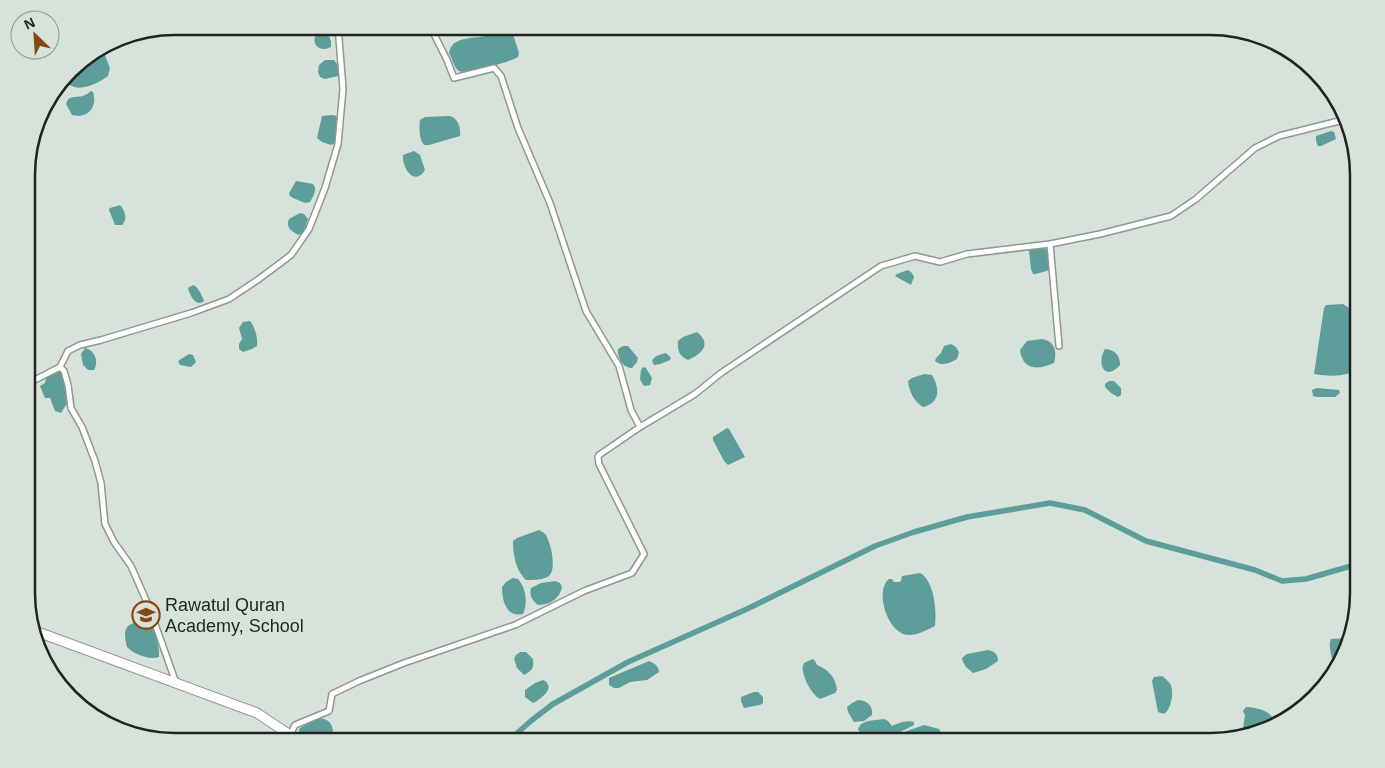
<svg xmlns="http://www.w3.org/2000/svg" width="1385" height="768" font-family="Arial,sans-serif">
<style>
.water{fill:#5d9d9a}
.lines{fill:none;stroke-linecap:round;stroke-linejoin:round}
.canal{stroke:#5d9d9a;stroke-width:5.5}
.minor-casing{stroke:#8d9890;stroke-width:8}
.trunk-casing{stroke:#8d9890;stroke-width:11}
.minor{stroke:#fff;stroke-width:5}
.trunk{stroke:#fff;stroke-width:9}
.labels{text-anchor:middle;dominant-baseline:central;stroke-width:4;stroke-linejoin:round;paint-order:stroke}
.poi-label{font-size:18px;fill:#1f2420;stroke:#d7e3da;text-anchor:start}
.rim{fill:none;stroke:#1f2420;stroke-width:2.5}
</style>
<rect width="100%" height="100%" fill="#d7e3da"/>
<g class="water">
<path d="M 455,26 L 474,26 L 474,27 L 471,32 L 462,34 L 457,32 Z"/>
<path d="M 508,29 L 511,30 L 513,34 L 519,53 L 518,57 C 509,62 466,75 459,71 C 454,68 452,58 449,53 C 452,36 472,39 485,36 C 493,34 500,30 508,29 Z"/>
<path d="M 322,30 L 327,31 L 331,41 L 331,47 C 315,55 308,36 322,30 Z"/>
<path d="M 102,48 L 110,68 L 108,76 C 97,84 74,96 65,79 L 77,63 Z"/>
<path d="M 325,60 L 334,60 C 338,65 341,70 338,76 L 325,79 L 320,77 L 318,72 L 319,65 Z"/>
<path d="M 91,91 L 93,92 C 98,108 87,119 72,115 L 66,104 L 68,99 C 78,94 81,100 91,91 Z"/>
<path d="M 333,115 L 336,116 C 340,123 338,136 335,143 L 331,145 L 322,142 L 317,138 L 322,116 Z"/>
<path d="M 449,116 C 458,117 461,128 460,136 L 429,145 L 424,145 C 419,140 419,127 420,120 L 425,117 Z"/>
<path d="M 1331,131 L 1334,132 L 1336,139 L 1321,146 L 1318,146 L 1316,141 L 1316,136 Z"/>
<path d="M 414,151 L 420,155 L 425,170 C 414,187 402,168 403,155 Z"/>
<path d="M 296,181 L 313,184 C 318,189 313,197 310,202 L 305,203 L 293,198 L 290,196 L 289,193 Z"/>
<path d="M 120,205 C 125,211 128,219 122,225 L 115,225 L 109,210 L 110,208 Z"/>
<path d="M 300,213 L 304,214 L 308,219 L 304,232 L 299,235 C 292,232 285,227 289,219 Z"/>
<path d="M 1045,248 L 1049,253 L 1050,270 L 1036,274 L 1033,274 L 1031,269 L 1029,251 L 1030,249 Z"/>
<path d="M 908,270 L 912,273 L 914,277 L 911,285 L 895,276 L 897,274 Z"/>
<path d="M 193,285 C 198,286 202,296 204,301 C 196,308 189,294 188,288 Z"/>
<path d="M 1343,304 L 1349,308 L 1355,351 L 1353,368 L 1350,373 C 1337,377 1327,376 1314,374 L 1324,308 L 1326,305 Z"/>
<path d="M 250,321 C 255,327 258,338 257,346 L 252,349 L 243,352 L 239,349 L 239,344 L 242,339 L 239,328 L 243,322 Z"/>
<path d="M 697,332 C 712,344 702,354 688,360 C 680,356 677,352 678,341 L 683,337 Z"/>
<path d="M 1042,339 C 1055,341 1057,352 1054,363 C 1038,370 1023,371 1020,350 L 1027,341 Z"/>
<path d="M 951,344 L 956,347 L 959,352 L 957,359 C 950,363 942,367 935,361 L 936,358 L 941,353 L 944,346 Z"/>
<path d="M 623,346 L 628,346 L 638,358 L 637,362 L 632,368 C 623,368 617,358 618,349 Z"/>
<path d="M 85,348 C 95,350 99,362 94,370 L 88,370 L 83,365 L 81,354 Z"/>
<path d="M 1105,349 C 1115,350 1120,355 1120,365 C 1105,382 1096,364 1105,349 Z"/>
<path d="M 666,353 L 671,358 L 670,360 L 660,364 L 654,365 L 652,361 C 654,356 661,354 666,353 Z"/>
<path d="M 189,354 L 193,355 L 196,362 L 191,367 L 180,365 L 178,361 Z"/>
<path d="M 643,367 L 646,368 L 652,378 L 650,385 L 645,386 L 643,385 L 640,379 L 641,370 Z"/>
<path d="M 60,372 L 64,376 L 68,402 L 61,413 L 55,411 L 50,398 L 45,398 L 40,386 L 45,383 C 46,374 52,373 60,372 Z"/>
<path d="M 924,374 L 932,375 C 940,389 940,403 923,407 C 914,402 909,391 908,381 L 912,378 Z"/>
<path d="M 1109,381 L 1114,381 L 1121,388 L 1121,395 L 1118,397 L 1111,393 L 1105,387 L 1105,384 Z"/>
<path d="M 1317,388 L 1339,390 L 1340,393 L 1335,397 L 1317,397 L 1313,396 L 1312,390 Z"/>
<path d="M 727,428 L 729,429 L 745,457 L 728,465 L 724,461 L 713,440 L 713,437 Z"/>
<path d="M 539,530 C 541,531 544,533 545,534 C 551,541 557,570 549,576 C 544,580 533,580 526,580 C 516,571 513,555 513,541 L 517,538 Z"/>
<path d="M 920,573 C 934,580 937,611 935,626 C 927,630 918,635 909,635 C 888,635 874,591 889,579 L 892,579 L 894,582 L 899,582 L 901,581 L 902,576 Z"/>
<path d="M 513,578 L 518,579 C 526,588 528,603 523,614 C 506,618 502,600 502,587 L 506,582 Z"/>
<path d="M 555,581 L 560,583 L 562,587 C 560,598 550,605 538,605 C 532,600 529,596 531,588 L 541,583 Z"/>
<path d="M 144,620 C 145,621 150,624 151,625 C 156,631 160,650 159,657 C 149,660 135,655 127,647 C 123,629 124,624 144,620 Z"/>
<path d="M 1348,638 L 1341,660 L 1334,660 L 1332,659 C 1331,653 1328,645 1331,639 Z"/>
<path d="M 988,650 C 994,651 998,654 998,661 L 986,669 L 973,673 L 966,667 L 963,662 L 962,658 L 967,654 Z"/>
<path d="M 520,652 L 526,652 L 533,659 C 534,668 532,671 524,675 L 517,668 L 514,659 L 516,655 Z"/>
<path d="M 813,659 L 815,661 L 817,665 C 828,669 836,678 837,690 L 835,693 L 820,699 C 812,695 804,679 803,671 C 802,667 803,666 804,663 Z"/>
<path d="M 649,661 C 655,664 658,665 659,672 L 647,680 L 630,682 L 619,688 L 614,688 L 609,685 L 609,678 Z"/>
<path d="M 1162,676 C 1165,678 1169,682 1171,685 C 1174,694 1171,709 1164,714 L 1158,712 L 1152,681 L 1154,677 Z"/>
<path d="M 543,680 C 557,687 541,699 533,703 L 525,697 L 525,690 L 535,683 Z"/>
<path d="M 754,692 L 758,692 L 763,697 L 763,703 L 760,705 L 744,708 L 741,701 L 741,697 Z"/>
<path d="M 858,700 C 867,701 873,705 872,715 L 864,721 L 854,722 L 848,712 L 847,707 L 852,703 Z"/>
<path d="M 1246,707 C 1256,708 1267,709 1273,718 L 1273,725 C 1263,728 1253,734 1243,728 L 1245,715 L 1243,711 Z"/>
<path d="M 320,718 C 328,720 332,722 333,731 C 323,743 319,742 305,742 L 300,735 L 299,729 L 312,720 Z"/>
<path d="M 884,719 L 888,721 L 892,726 C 898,723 907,720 914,722 L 914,725 L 902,731 L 897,737 L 888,742 L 864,742 L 858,729 L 861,724 L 868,721 Z"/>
<path d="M 924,725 L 939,729 L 942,734 L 941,742 L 892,742 L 898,739 L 904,732 Z"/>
</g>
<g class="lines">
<path class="canal" d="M 507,742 L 532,720 L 553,704 L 628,662 L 747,609 L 875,546 L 914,532 L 967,517 L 1050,503 L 1085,510 L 1146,541 L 1255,570 L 1282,581 L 1306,579 L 1358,564"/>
<g class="minor-casing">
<g id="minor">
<path d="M 430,26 L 447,60 L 454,78 L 494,68 L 501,76 L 518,128 L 550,203 L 586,311 L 619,366 L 631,410 L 640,427"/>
<path d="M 1050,244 L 1059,346"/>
<path d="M 60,367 L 64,371 L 68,385 L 71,408 L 82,427 L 95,461 L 101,483 L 105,524 L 114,542 L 131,566 L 149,607 L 176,683"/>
<path d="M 27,384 L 60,367 L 68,351 L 80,345 L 101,340 L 191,313 L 229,299 L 259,279 L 291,255 L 309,229 L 325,188 L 338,144 L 343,89 L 338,26"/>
<path d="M 290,735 L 295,725 L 329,711 L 332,694 L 359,681 L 404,663 L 515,625 L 584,591 L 632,573 L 644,554 L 599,464 L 598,457 L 599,455 L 640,427 L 695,394 L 721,373 L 881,266 L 915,256 L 940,262 L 967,254 L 1050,244 L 1100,234 L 1171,216 L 1196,199 L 1255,148 L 1279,136 L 1343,120"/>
</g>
</g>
<g class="trunk-casing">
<path id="trunk" d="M 35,631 L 257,713 L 290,735 L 295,742"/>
</g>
<use href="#minor" class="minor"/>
<use href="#trunk" class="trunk"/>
</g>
<defs>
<g id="school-ring" transform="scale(1.4375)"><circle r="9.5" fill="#d7e3da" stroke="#884612" stroke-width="1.5"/><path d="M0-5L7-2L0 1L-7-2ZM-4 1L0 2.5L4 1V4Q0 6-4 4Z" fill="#884612"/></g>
</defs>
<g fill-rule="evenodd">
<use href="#school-ring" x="146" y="615"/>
</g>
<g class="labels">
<g class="poi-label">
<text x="165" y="605">Rawatul Quran<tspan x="165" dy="21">Academy, School</tspan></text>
</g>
</g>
<path d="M0 0H1385V768H0ZM175 35H1210A140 140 0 0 1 1350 175V593A140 140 0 0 1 1210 733H175A140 140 0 0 1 35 593V175A140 140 0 0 1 175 35Z" fill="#d7e3da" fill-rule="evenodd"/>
<path class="rim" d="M175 35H1210A140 140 0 0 1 1350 175V593A140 140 0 0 1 1210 733H175A140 140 0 0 1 35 593V175A140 140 0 0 1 175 35Z"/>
<g transform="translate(35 35) rotate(335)"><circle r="24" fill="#d7e3da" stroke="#8d9790"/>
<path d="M0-4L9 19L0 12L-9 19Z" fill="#884612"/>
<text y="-8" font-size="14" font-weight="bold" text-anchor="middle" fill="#1f2420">N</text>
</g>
</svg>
